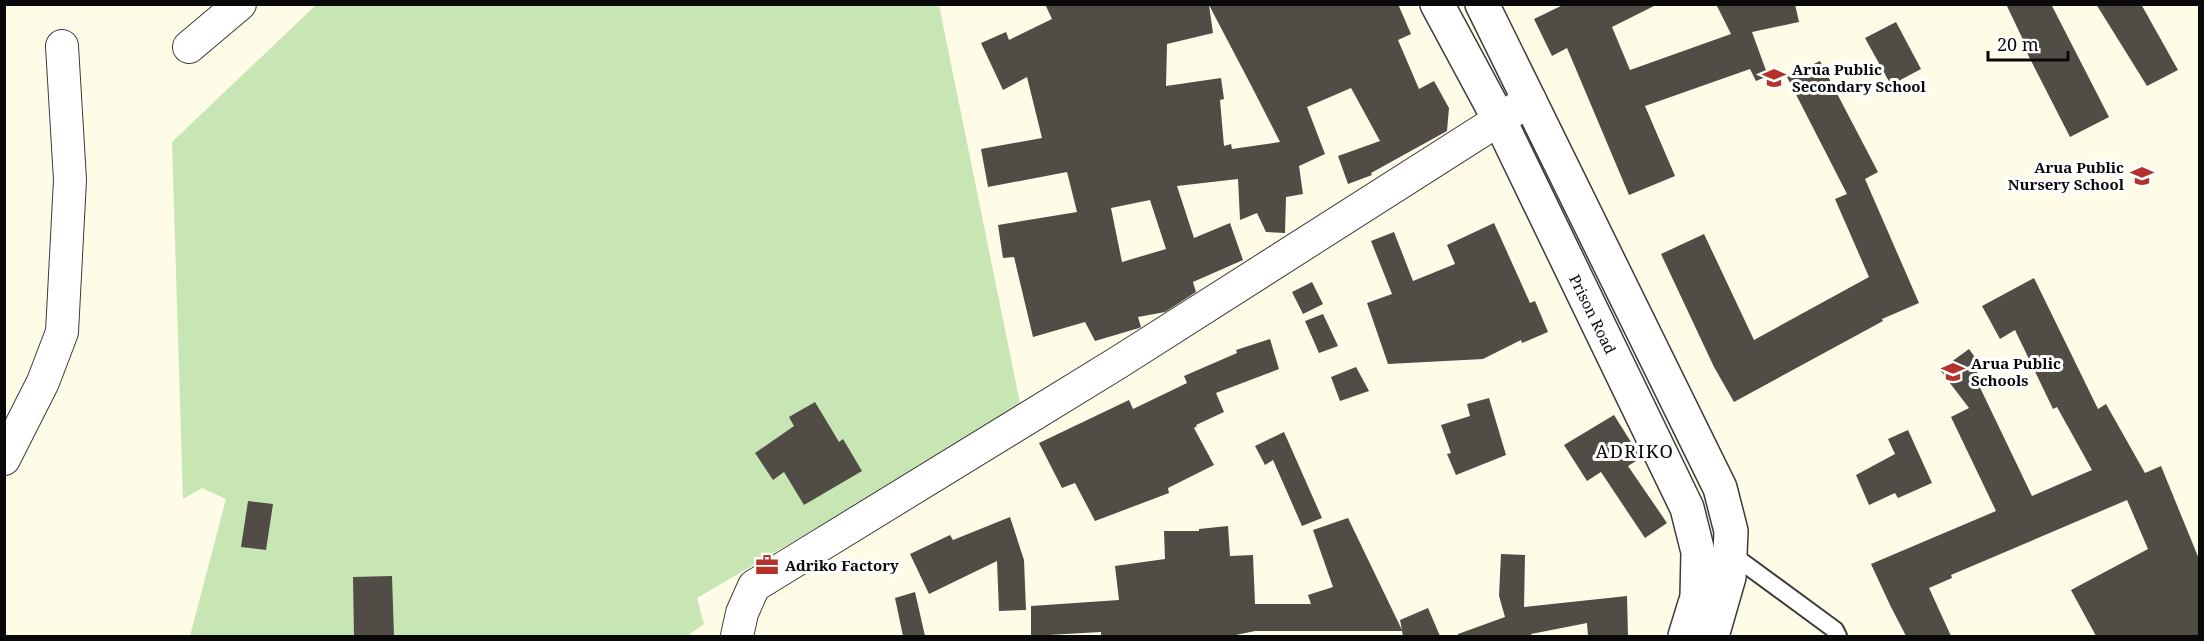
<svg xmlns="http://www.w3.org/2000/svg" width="2204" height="641" font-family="'Noto Serif',serif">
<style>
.green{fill:#c8e5b4}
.building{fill:#514c46;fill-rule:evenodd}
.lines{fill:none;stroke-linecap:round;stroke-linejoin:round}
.service-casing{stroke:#3c3c3c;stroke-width:20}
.minor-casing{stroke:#3c3c3c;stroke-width:34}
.tertiary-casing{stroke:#3c3c3c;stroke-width:36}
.service{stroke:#fff;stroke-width:16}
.minor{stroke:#fff;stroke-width:32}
.tertiary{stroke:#fff;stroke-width:33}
.labels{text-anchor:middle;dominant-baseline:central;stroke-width:6;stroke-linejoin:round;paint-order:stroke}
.poi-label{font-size:15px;font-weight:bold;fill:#090909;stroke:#fff;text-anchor:start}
.street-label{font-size:15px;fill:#090909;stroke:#fff}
.quarter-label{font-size:18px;letter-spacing:1.5px;fill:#090909;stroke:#fff}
</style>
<rect width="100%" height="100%" fill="#fefce7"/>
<path class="green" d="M 316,5 L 939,5 L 1021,408 L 697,598 L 704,624 L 687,636 L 190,636 L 226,499 L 202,488 L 183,499 L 172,142 Z"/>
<g class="building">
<path d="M 1045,4 L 1398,4 L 1411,34 L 1398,40 L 1419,89 L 1434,81 L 1449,108 L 1447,131 L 1371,173 L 1372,175 L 1348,184 L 1338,156 L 1380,141 L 1351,88 L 1307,107 L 1325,154 L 1299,166 L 1303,194 L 1286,197 L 1285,233 L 1266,232 L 1257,213 L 1240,220 L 1238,179 L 1177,186 L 1194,238 L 1230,223 L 1243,260 L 1193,282 L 1196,292 L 1165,312 L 1138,317 L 1141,327 L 1139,328 L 1095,341 L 1085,322 L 1033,337 L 1014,257 L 1003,258 L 998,225 L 1077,212 L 1067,172 L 988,187 L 981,149 L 1042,138 L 1027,77 L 1003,90 L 981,43 L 1006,32 L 1009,40 L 1052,19 ZM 1209,5 L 1253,89 L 1280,142 L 1232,149 L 1231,144 L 1224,146 L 1220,100 L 1224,99 L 1221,78 L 1166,86 L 1167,44 L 1213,33 ZM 1150,200 L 1166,249 L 1122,262 L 1111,208 Z"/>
<path d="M 1565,4 L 1658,4 L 1612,27 L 1630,70 L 1731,34 L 1716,4 L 1795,4 L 1799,22 L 1752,32 L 1768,76 L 1756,81 L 1750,69 L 1645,106 L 1675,176 L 1629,195 L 1567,48 L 1552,56 L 1534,19 Z"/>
<path d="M 2006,4 L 2051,4 L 2109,117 L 2070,137 L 2024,47 L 2026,46 Z"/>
<path d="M 2096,4 L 2141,4 L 2178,70 L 2147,86 Z"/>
<path d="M 1896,22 L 1921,69 L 1891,85 L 1865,38 Z"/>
<path d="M 1820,61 L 1878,172 L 1865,179 L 1919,303 L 1882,319 L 1883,321 L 1734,402 L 1714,367 L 1661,254 L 1704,234 L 1754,340 L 1869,277 L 1835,199 L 1847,194 L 1787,77 Z"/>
<path d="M 1494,223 L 1530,303 L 1535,301 L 1548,332 L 1522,343 L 1521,340 L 1483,359 L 1388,364 L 1367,303 L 1392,294 L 1371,241 L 1394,232 L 1413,281 L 1455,264 L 1447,245 Z"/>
<path d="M 2034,278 L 2098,409 L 2106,404 L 2145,473 L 2161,466 L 2199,559 L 2199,636 L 2096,636 L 2071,590 L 2148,549 L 2127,500 L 1951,575 L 1952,578 L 1929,588 L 1951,636 L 1906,636 L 1890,605 L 1871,564 L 1996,511 L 1951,417 L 1969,408 L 1940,370 L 1969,349 L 1983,368 L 1974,375 L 2032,496 L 2092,470 L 2057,407 L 2053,409 L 2015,330 L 2000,339 L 1982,306 Z"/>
<path d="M 1312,282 L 1323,304 L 1303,314 L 1292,292 Z"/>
<path d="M 1323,314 L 1338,346 L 1319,353 L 1305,321 Z"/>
<path d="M 1270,339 L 1279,369 L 1216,393 L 1224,412 L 1196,425 L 1197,426 L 1194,428 L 1214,465 L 1168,488 L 1169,493 L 1095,521 L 1075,483 L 1062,488 L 1039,443 L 1129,400 L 1133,409 L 1187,383 L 1184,376 L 1237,353 L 1236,350 Z"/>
<path d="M 1356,367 L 1369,391 L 1340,401 L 1331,377 Z"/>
<path d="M 1489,398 L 1506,455 L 1456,475 L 1447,454 L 1451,453 L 1441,425 L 1470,416 L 1467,404 Z"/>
<path d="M 815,402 L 839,442 L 843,439 L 862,471 L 804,505 L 784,472 L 773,480 L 755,453 L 794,426 L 789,417 Z"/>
<path d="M 1614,415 L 1641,458 L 1628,466 L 1667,523 L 1645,538 L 1601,472 L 1587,481 L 1564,445 Z"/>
<path d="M 1908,430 L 1932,483 L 1898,498 L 1895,493 L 1869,505 L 1856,475 L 1895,454 L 1888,439 Z"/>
<path d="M 1284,432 L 1322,518 L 1302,526 L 1273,460 L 1265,465 L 1255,446 Z"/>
<path d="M 248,501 L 273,504 L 266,550 L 241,547 Z"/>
<path d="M 1010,517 L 1024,560 L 1026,610 L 999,611 L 997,561 L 929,594 L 910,554 L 950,535 L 953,540 Z"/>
<path d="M 1348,518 L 1402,630 L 1400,620 L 1428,608 L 1440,636 L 1403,636 L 1402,631 L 1255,631 L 1231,636 L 1101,636 L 1101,632 L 1031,636 L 1031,606 L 1119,600 L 1115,566 L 1165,559 L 1164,531 L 1199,531 L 1199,529 L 1228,526 L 1230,556 L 1253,555 L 1255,604 L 1311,604 L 1308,595 L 1333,587 L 1313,530 Z"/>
<path d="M 1501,554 L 1525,555 L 1524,607 L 1627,596 L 1628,636 L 1588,636 L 1587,623 L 1531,634 L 1532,636 L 1458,636 L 1458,634 L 1505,617 L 1499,596 Z"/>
<path d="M 392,576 L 394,636 L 354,636 L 353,577 Z"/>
<path d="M 915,592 L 925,636 L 903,636 L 895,598 Z"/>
</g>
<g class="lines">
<g class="service-casing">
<path id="service" d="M 1730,553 L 1835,630 L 1838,636"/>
</g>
<g class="minor-casing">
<g id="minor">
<path d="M 189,47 L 240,4"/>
<path d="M 4,459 L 43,382 L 62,332 L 70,180 L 62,46"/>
<path d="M 737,636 L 742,613 L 754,586 L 1119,362 L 1530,100"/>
</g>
</g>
<g class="tertiary-casing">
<g id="tertiary">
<path d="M 1437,4 L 1500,121 L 1687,508 L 1698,552 L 1697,597 L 1685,636"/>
<path d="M 1482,4 L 1720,488 L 1731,531 L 1729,577 L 1712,636"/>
</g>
</g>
<use href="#service" class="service"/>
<use href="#minor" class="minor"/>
<use href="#tertiary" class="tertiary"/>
</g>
<defs>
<g id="school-bare" transform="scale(1.8)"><path d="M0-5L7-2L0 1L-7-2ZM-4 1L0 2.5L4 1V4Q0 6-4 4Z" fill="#b1332a" stroke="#fff" stroke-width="2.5" paint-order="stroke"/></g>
<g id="office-bare" transform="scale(1.8)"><path d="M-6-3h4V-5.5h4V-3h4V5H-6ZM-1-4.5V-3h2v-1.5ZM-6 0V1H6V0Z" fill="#b1332a" stroke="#fff" stroke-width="2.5" paint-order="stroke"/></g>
</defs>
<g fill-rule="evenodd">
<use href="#school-bare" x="1774" y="78"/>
<use href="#school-bare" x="2142" y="176"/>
<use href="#school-bare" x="1953" y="372"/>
<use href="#office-bare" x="767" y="565"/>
</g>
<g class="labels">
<g class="poi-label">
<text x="1792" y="69">Arua Public<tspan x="1792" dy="17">Secondary School</tspan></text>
<text x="2124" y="167" text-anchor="end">Arua Public<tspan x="2124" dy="17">Nursery School</tspan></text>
<text x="1971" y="363">Arua Public<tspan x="1971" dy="17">Schools</tspan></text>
<text x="785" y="565">Adriko Factory</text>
</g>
<g class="street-label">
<text transform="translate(1593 314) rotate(64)">Prison Road</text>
</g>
<g class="quarter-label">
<text x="1635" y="451">ADRIKO</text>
</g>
</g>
<rect width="2204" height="641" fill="none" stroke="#090909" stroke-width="12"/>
<path d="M1988 51v9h80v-9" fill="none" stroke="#090909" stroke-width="3"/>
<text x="1997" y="51" font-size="18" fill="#090909" stroke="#ffffff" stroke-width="4.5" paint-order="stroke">20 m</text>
</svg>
